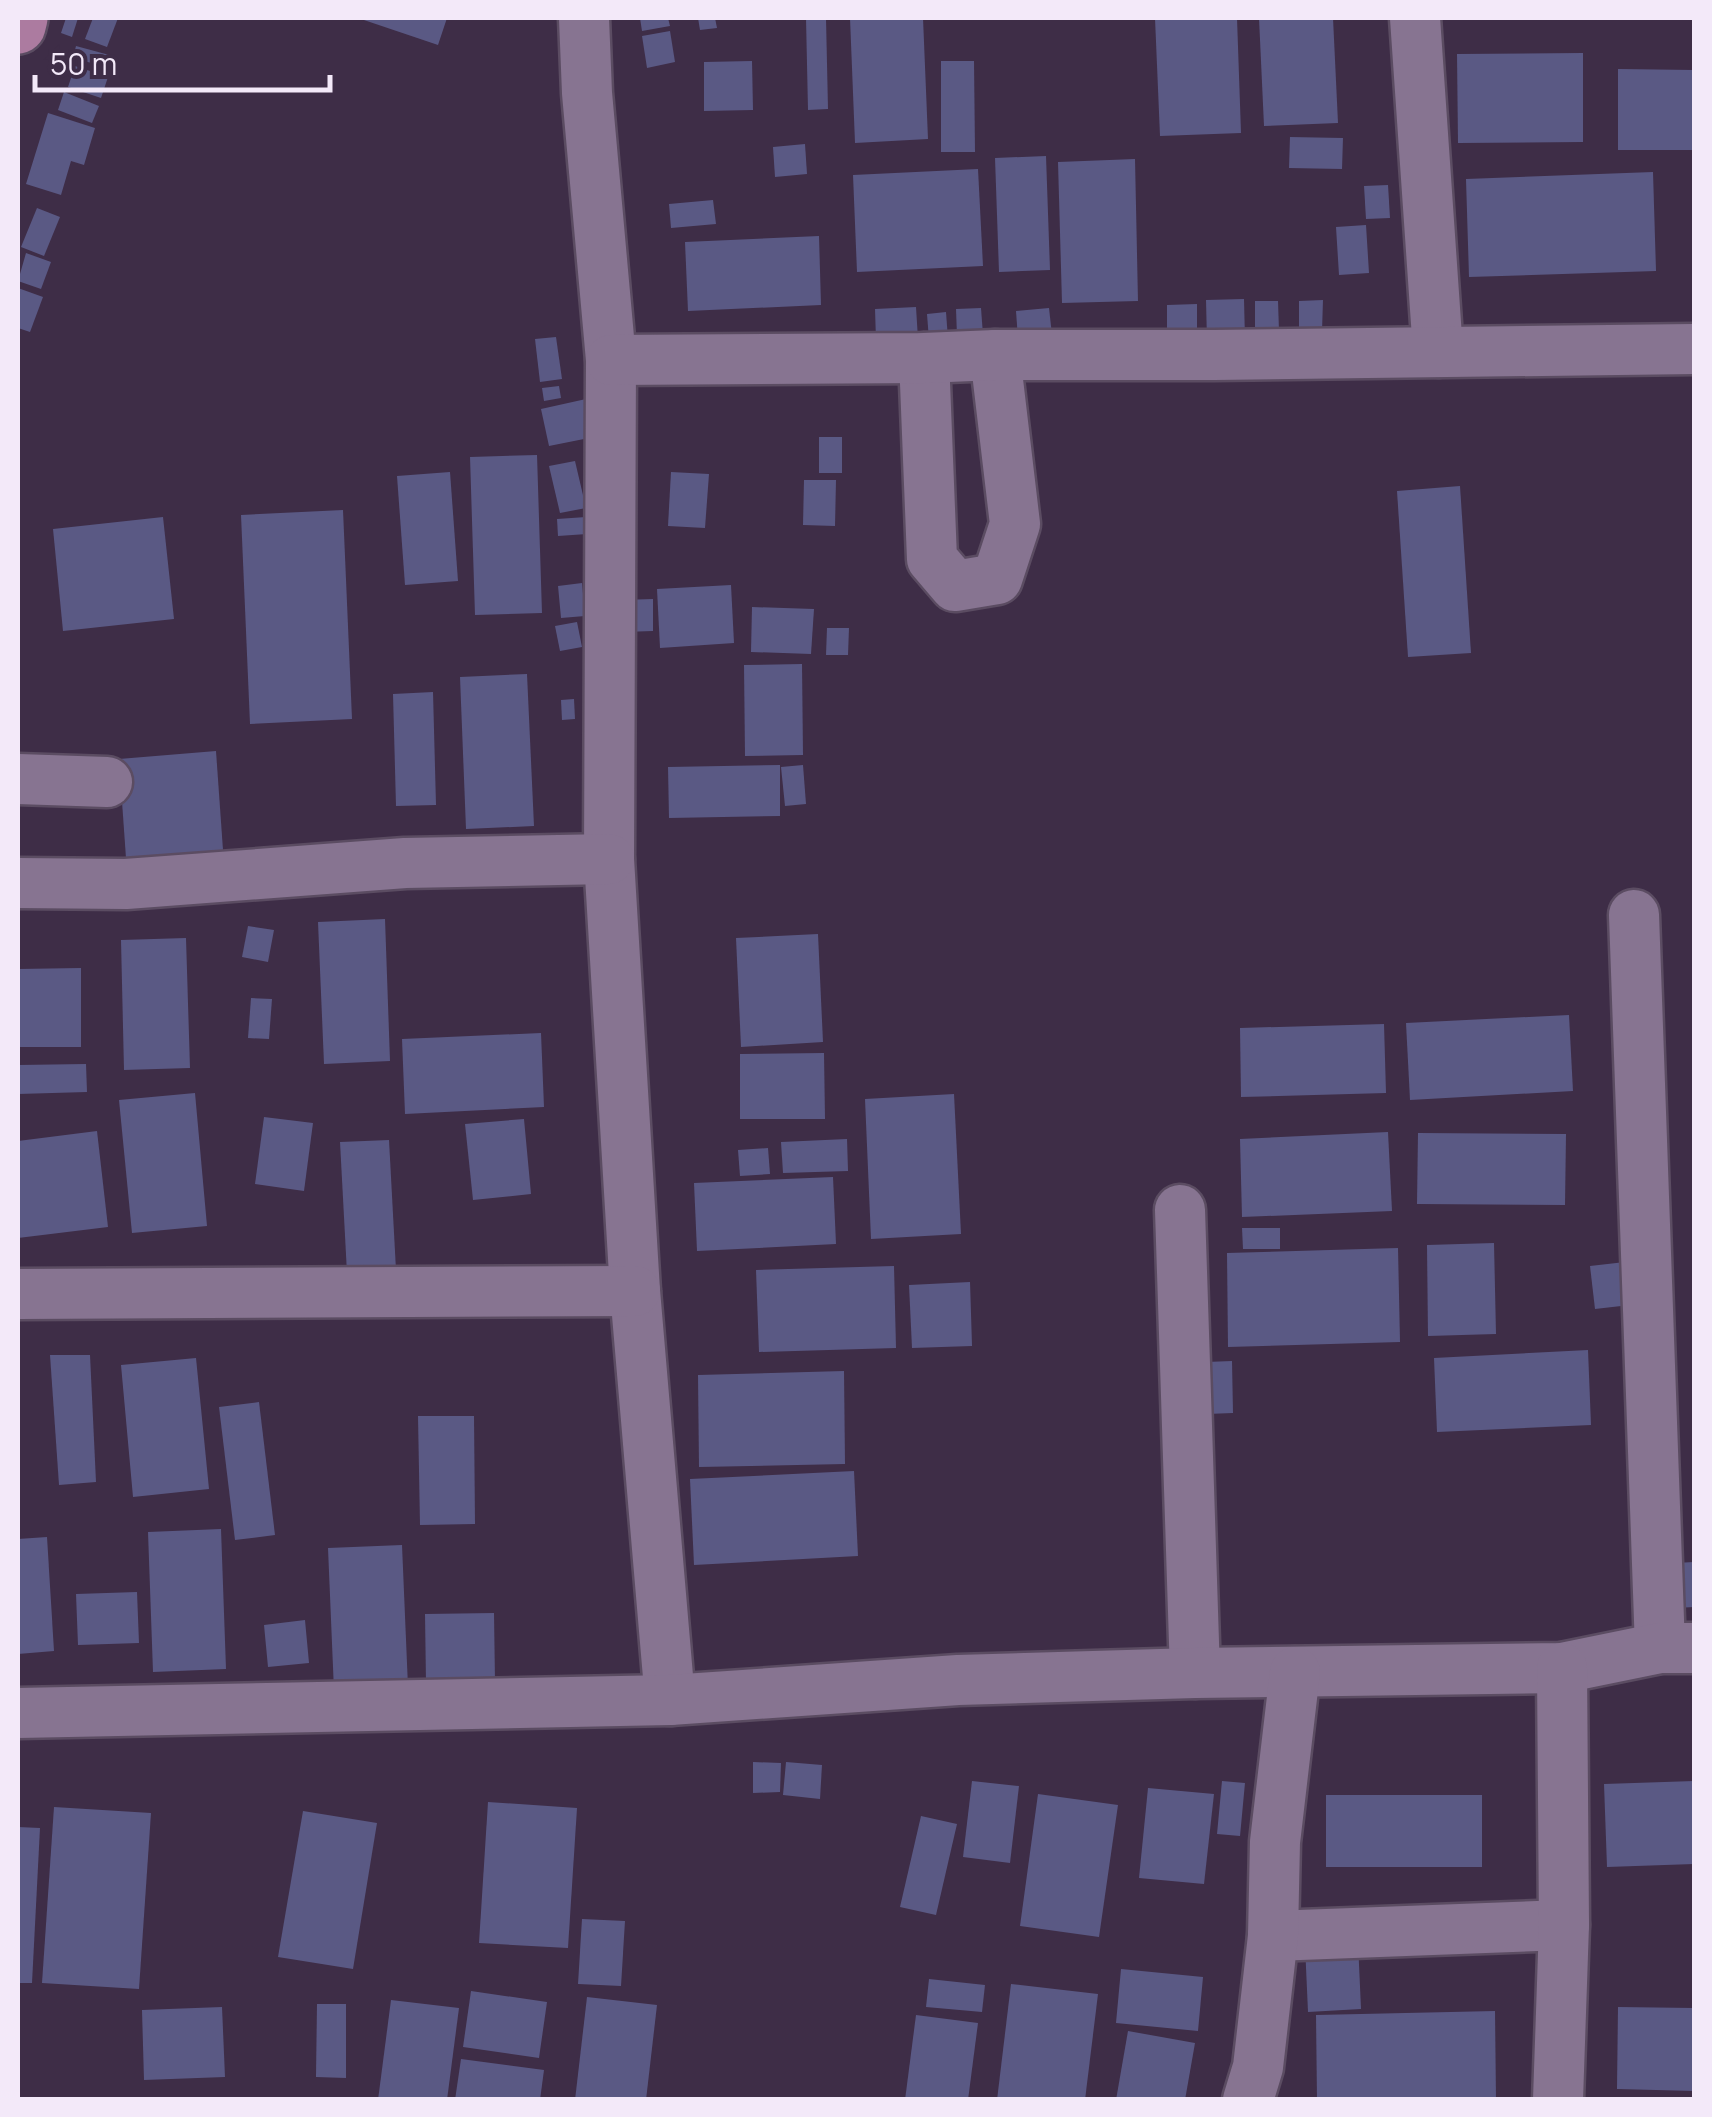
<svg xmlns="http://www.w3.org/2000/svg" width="1712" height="2117" font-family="Manrope,sans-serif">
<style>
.building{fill:#5a5984}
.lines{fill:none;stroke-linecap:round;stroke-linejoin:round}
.minor-casing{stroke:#5b4c62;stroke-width:55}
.major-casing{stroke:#5b4c62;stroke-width:60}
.minor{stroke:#877491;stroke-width:50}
.major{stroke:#ac7ba0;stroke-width:55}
</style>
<rect width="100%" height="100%" fill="#3e2d47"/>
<g class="building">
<path d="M 66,18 L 78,18 L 72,37 L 61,33 Z"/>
<path d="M 93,18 L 118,18 L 107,47 L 85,39 Z"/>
<path d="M 358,18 L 447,18 L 438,45 Z"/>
<path d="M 640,18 L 668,18 L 670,26 L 642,31 Z"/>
<path d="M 698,18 L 715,18 L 717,28 L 700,30 Z"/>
<path d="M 806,18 L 826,18 L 828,109 L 808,110 Z"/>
<path d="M 850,18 L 923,18 L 928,139 L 855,143 Z"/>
<path d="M 1155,18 L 1237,18 L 1241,133 L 1160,136 Z"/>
<path d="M 1259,18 L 1333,18 L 1338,123 L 1264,126 Z"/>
<path d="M 670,31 L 675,62 L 647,68 L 642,36 Z"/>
<path d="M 76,46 L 113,56 L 110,68 L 73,58 Z"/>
<path d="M 1583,53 L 1583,142 L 1458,143 L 1457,54 Z"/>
<path d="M 752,61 L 753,110 L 704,111 L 704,62 Z"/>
<path d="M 941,61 L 974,61 L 975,152 L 941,152 Z"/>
<path d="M 75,66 L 108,77 L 101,98 L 68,87 Z"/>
<path d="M 1618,69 L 1694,70 L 1694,150 L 1618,150 Z"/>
<path d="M 64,92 L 99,106 L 92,123 L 58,110 Z"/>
<path d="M 48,113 L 95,128 L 84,165 L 71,161 L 61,195 L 26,184 Z"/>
<path d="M 1290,137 L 1343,138 L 1342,169 L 1289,168 Z"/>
<path d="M 805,144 L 807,174 L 775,177 L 773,147 Z"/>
<path d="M 1046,156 L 1050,270 L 999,272 L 995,158 Z"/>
<path d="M 1135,159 L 1138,301 L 1062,303 L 1058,162 Z"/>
<path d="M 978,169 L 983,266 L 857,272 L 853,175 Z"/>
<path d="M 1653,172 L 1656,271 L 1469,277 L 1466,179 Z"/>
<path d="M 1388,185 L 1390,218 L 1366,219 L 1364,186 Z"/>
<path d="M 713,200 L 716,224 L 671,228 L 669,204 Z"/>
<path d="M 37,208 L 60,217 L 44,256 L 21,247 Z"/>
<path d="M 1366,225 L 1369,273 L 1339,275 L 1336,227 Z"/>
<path d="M 819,236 L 821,305 L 688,311 L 685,242 Z"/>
<path d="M 26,253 L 51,262 L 41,289 L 18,281 Z"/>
<path d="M 18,288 L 43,297 L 30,332 L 18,328 Z"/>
<path d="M 1244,299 L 1245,340 L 1207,341 L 1206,300 Z"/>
<path d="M 1323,300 L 1322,331 L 1299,331 L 1299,301 Z"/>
<path d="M 1255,301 L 1278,301 L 1279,331 L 1255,332 Z"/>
<path d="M 1197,304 L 1197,339 L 1167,339 L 1167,305 Z"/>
<path d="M 916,307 L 918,339 L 876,341 L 875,309 Z"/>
<path d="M 981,308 L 983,335 L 957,336 L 956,309 Z"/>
<path d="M 1049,308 L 1052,335 L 1018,339 L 1016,311 Z"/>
<path d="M 946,312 L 948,339 L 929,340 L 927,314 Z"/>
<path d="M 556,337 L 562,379 L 540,382 L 535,339 Z"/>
<path d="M 559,386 L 561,398 L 544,401 L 542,388 Z"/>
<path d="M 586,399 L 594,437 L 549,446 L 541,409 Z"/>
<rect x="819" y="437" width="23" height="36"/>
<path d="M 537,455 L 542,613 L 475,615 L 470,457 Z"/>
<path d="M 575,461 L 586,508 L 560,513 L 549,466 Z"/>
<path d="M 450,472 L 458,581 L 405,585 L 397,476 Z"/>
<path d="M 671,472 L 709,474 L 705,528 L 668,526 Z"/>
<path d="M 804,480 L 836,480 L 835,526 L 803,525 Z"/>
<path d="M 1460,486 L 1471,653 L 1408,657 L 1397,491 Z"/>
<path d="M 343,510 L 352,719 L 250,724 L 241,515 Z"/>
<path d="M 163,517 L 174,619 L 63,631 L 53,529 Z"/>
<path d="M 586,517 L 587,534 L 558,536 L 557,519 Z"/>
<path d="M 582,583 L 585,616 L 561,618 L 558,586 Z"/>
<path d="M 731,585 L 734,643 L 660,648 L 657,589 Z"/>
<path d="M 653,599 L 653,631 L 623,632 L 622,600 Z"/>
<path d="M 752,607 L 814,609 L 811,654 L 751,652 Z"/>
<path d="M 577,622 L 582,647 L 560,651 L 555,626 Z"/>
<path d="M 827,628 L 849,628 L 848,655 L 826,655 Z"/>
<path d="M 802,664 L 803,755 L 745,756 L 744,665 Z"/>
<path d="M 527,674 L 534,826 L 466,829 L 460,677 Z"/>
<path d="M 433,692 L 436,805 L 396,806 L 393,694 Z"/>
<path d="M 574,699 L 575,719 L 562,720 L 561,700 Z"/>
<path d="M 216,751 L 223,850 L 126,858 L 119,759 Z"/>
<path d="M 780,765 L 780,816 L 669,818 L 668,767 Z"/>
<path d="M 803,765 L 806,804 L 785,806 L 781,767 Z"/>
<path d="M 385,919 L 390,1061 L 324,1064 L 318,922 Z"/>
<path d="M 248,926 L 274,930 L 268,962 L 242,957 Z"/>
<path d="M 818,934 L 823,1042 L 741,1047 L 736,938 Z"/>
<path d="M 186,938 L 190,1068 L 124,1070 L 121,940 Z"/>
<path d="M 81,968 L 81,1047 L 18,1047 L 18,969 Z"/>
<path d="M 251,998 L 272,999 L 269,1039 L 248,1038 Z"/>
<path d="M 1569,1015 L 1573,1091 L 1410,1100 L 1406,1023 Z"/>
<path d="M 1384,1024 L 1386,1093 L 1241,1097 L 1240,1028 Z"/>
<path d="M 541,1033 L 544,1107 L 405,1114 L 402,1039 Z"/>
<path d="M 824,1053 L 825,1119 L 740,1119 L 740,1054 Z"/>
<path d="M 86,1064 L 87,1092 L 18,1094 L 18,1065 Z"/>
<path d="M 195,1093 L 207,1226 L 132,1233 L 119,1100 Z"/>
<path d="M 954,1094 L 961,1234 L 871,1239 L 865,1099 Z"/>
<path d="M 264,1117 L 313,1123 L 304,1191 L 255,1184 Z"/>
<path d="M 524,1119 L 531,1194 L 473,1200 L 465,1124 Z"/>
<path d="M 97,1131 L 108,1227 L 18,1238 L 18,1141 Z"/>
<path d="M 1388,1132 L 1392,1211 L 1242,1217 L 1240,1139 Z"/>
<path d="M 1418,1133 L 1566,1134 L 1565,1205 L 1417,1204 Z"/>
<path d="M 847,1139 L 848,1171 L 783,1173 L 781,1142 Z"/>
<path d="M 389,1140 L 396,1270 L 347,1273 L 340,1142 Z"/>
<path d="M 768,1148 L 770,1174 L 740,1176 L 738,1150 Z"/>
<path d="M 833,1177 L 836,1244 L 697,1251 L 694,1183 Z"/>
<path d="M 1242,1228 L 1280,1228 L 1280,1249 L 1243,1249 Z"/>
<path d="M 1494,1243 L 1496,1334 L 1428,1336 L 1427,1245 Z"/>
<path d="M 1398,1248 L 1400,1342 L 1228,1347 L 1227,1253 Z"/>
<path d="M 1625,1262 L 1630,1305 L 1595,1309 L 1590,1266 Z"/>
<path d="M 894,1266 L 896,1348 L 759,1352 L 756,1270 Z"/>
<path d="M 970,1282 L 972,1346 L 912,1348 L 909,1285 Z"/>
<path d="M 1588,1350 L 1591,1425 L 1437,1432 L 1434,1358 Z"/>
<path d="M 50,1355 L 90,1355 L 96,1482 L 59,1485 Z"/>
<path d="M 196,1358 L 209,1489 L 133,1497 L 121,1365 Z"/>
<path d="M 1232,1361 L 1233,1413 L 1207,1414 L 1206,1362 Z"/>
<path d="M 844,1371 L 845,1464 L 699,1467 L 698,1375 Z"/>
<path d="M 259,1402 L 275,1535 L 235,1540 L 219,1407 Z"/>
<path d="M 418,1416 L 474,1416 L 475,1524 L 420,1525 Z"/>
<path d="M 854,1471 L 858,1556 L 694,1565 L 690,1479 Z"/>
<path d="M 221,1529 L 226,1669 L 153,1672 L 148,1532 Z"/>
<path d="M 47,1537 L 54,1651 L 18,1654 L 18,1539 Z"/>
<path d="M 402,1545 L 408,1687 L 334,1691 L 328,1548 Z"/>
<path d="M 1694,1562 L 1694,1607 L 1676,1608 L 1675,1563 Z"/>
<path d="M 137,1592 L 139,1643 L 78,1645 L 76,1594 Z"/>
<path d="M 494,1613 L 495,1682 L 426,1683 L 425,1614 Z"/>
<path d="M 305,1620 L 309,1663 L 268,1667 L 264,1625 Z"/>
<path d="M 753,1762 L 781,1763 L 780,1792 L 753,1793 Z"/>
<path d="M 786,1762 L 822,1765 L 820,1799 L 783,1795 Z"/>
<path d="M 972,1781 L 1019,1786 L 1010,1863 L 963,1857 Z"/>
<path d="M 1222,1781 L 1245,1783 L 1240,1836 L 1217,1834 Z"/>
<path d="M 1694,1781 L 1694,1864 L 1607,1867 L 1604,1784 Z"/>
<path d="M 1148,1788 L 1214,1794 L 1204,1884 L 1139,1878 Z"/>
<path d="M 1038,1794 L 1118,1805 L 1099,1937 L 1020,1926 Z"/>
<rect x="1326" y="1795" width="156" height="72"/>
<path d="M 488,1802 L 577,1808 L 568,1948 L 479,1943 Z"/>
<path d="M 54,1807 L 151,1813 L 139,1989 L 42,1983 Z"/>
<path d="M 303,1811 L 377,1823 L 353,1969 L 278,1957 Z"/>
<path d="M 921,1816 L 957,1824 L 936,1915 L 900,1907 Z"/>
<path d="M 18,1827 L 40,1828 L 32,1983 L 18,1983 Z"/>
<path d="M 582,1919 L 625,1921 L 621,1986 L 578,1984 Z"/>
<path d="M 1358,1942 L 1361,2009 L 1308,2012 L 1305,1945 Z"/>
<path d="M 1121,1969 L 1203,1977 L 1198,2031 L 1116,2023 Z"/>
<path d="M 929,1979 L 985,1985 L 982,2012 L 926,2007 Z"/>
<path d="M 1011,1984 L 1098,1994 L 1085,2100 L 997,2100 Z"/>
<path d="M 471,1991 L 547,2002 L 539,2058 L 463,2047 Z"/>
<path d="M 587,1997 L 657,2005 L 646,2100 L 575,2100 Z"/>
<path d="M 391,2000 L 459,2008 L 447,2100 L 378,2100 Z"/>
<path d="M 317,2004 L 346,2004 L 346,2078 L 316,2077 Z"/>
<path d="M 222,2007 L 225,2077 L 144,2080 L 142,2010 Z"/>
<path d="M 1618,2007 L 1694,2008 L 1694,2091 L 1617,2089 Z"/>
<path d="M 1495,2011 L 1496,2100 L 1317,2100 L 1316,2015 Z"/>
<path d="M 916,2015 L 978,2023 L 968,2100 L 905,2100 Z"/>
<path d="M 1128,2031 L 1195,2043 L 1185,2100 L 1116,2100 Z"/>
<path d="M 461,2059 L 544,2070 L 540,2100 L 455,2100 Z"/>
</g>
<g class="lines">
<g class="minor-casing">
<g id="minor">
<path d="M 584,18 L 587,93 L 611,360 L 609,859 L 635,1291 L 670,1700"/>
<path d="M 1415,18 L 1438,352"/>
<path d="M 924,358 L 932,559 L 955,586 L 997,579 L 1015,524 L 995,355"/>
<path d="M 611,360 L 924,358 L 995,355 L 1214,355 L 1694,349"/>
<path d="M 18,779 L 107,782"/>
<path d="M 18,883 L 126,884 L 405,863 L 609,859"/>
<path d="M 1634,915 L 1660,1648"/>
<path d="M 1180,1210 L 1195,1673"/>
<path d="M 18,1294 L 635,1291"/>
<path d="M 18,1713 L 670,1700 L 958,1680 L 1195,1673 L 1562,1668 L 1660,1648 L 1694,1648"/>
<path d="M 1273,1936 L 1564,1925"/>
<path d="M 1248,2100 L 1258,2067 L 1273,1936 L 1275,1842 L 1295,1672"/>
<path d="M 1558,2100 L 1564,1925 L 1562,1668"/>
</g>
</g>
<g class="major-casing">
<path id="major" d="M 18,26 L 20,18"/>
</g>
<use href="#minor" class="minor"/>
<use href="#major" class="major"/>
</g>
<rect width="1712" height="2117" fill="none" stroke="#f3e9f9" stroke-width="40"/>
<path d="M35 75v15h295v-15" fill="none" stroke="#f3e9f9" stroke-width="5"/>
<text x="50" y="75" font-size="30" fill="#f3e9f9" stroke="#3e2d47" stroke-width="8" paint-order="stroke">50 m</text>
</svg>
